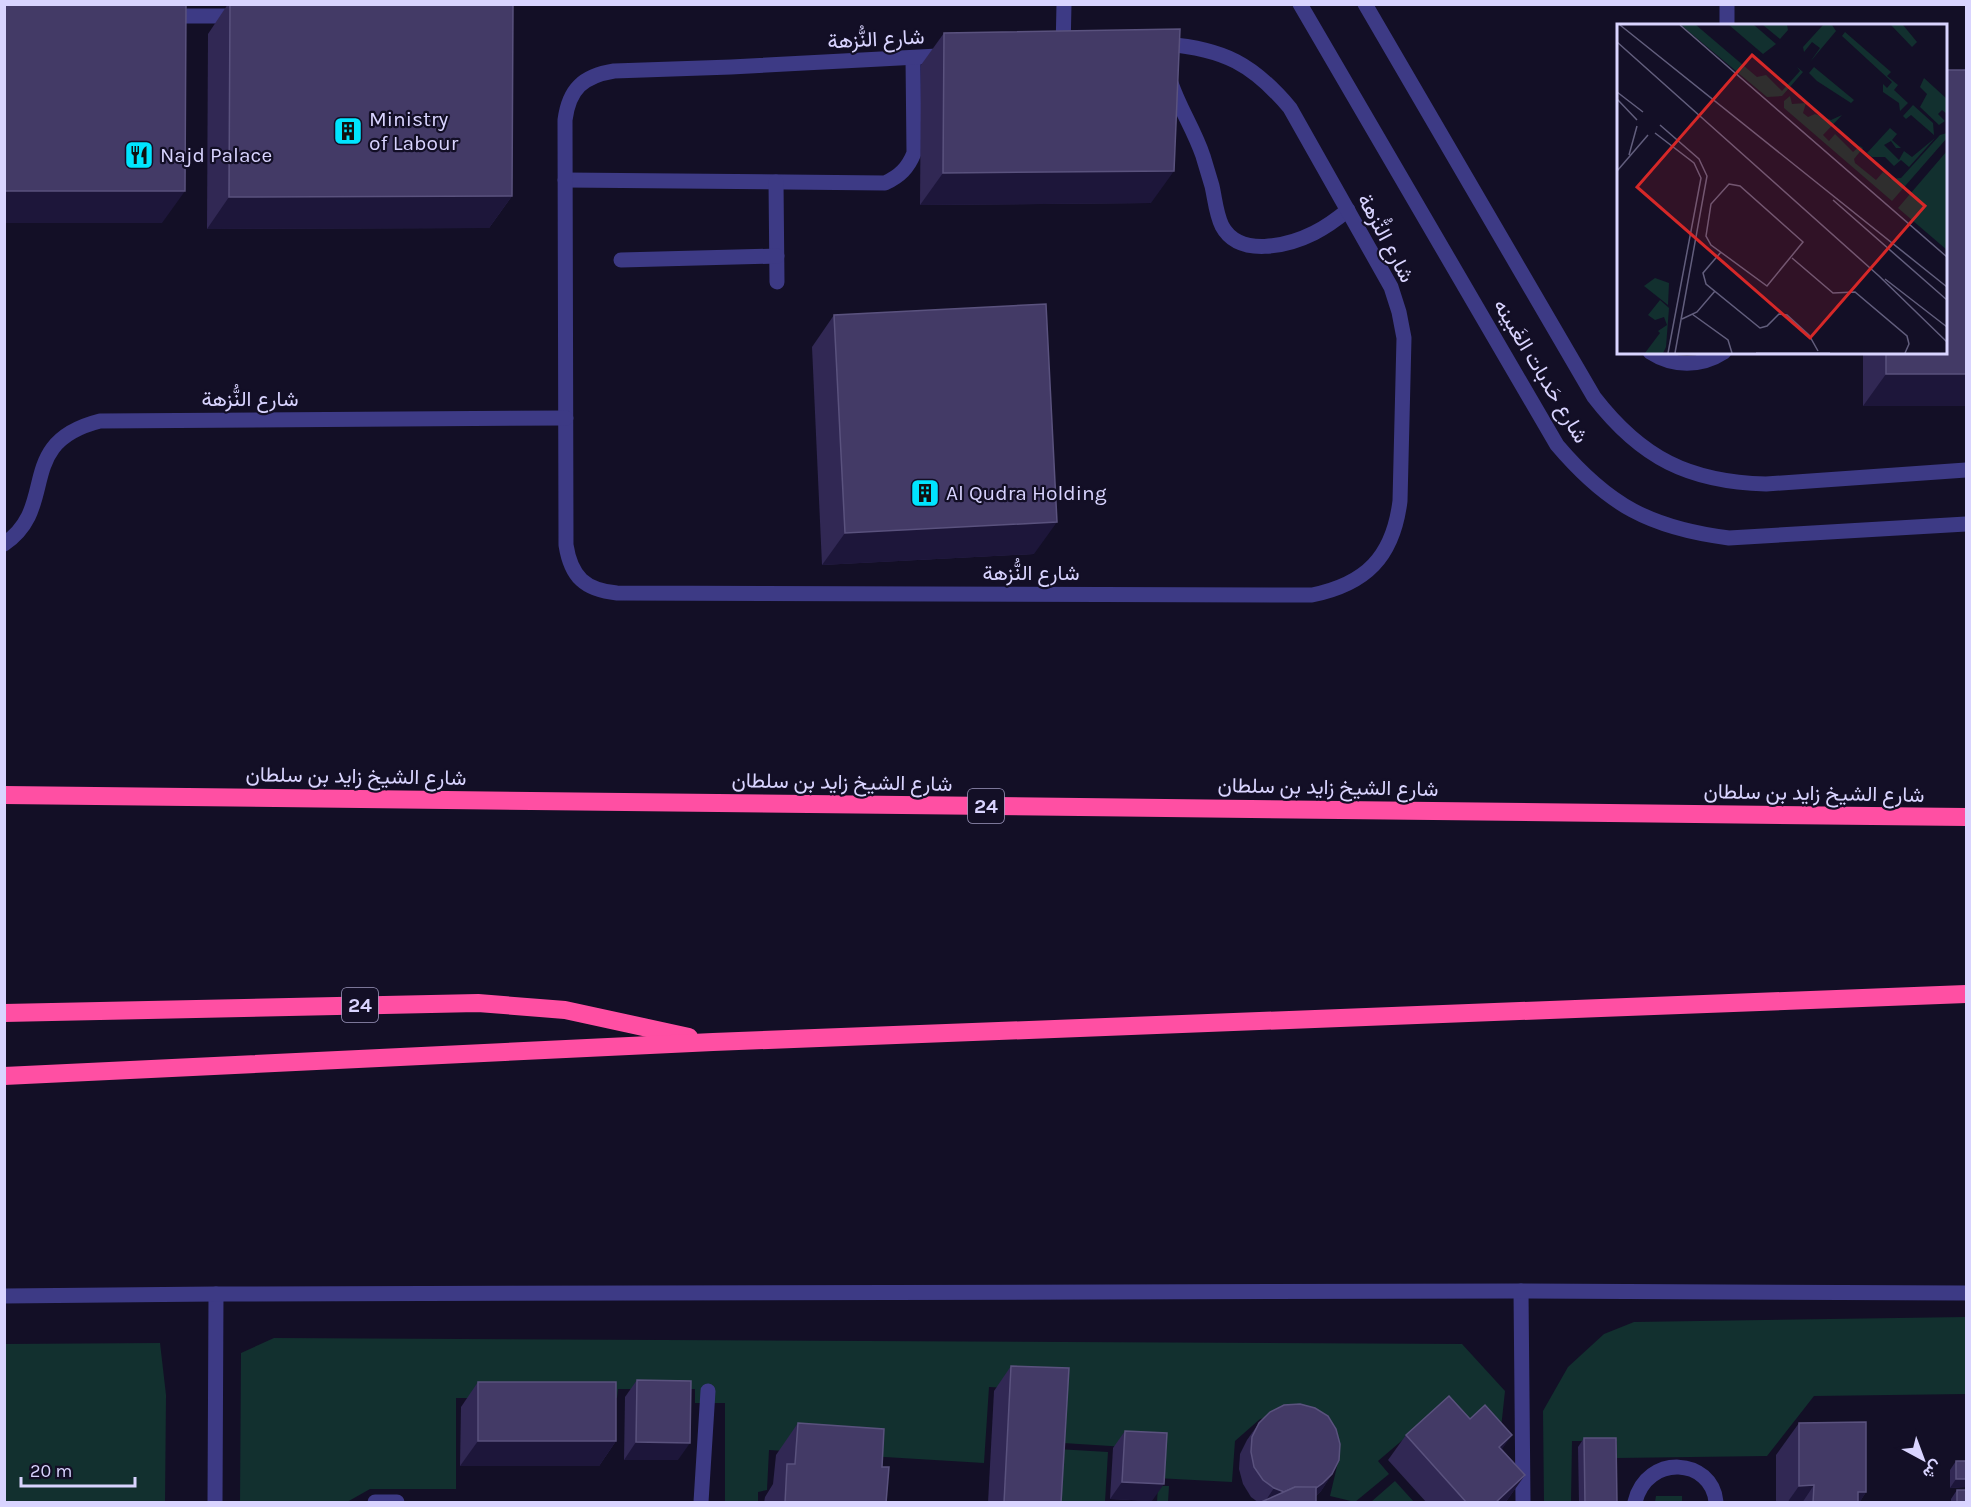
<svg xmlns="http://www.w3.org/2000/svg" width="1971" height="1507" font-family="Karla,Vazirmatn,sans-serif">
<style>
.green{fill:#12302f}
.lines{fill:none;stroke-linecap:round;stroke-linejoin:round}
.lane{stroke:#3d3a85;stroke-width:15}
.street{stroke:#3d3a85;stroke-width:15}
.highway{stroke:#ff4fa3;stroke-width:18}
.wall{fill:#312854}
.shaded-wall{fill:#1d163a}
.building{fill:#433a66;stroke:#5a527e;stroke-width:1.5}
.labels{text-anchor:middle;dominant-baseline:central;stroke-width:4.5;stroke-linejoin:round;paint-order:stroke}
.shield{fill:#130f26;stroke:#9e99be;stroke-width:1.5}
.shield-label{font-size:20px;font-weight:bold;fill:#d9d4ff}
.street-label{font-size:21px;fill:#d9d4ff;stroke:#130f26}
.poi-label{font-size:21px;fill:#d9d4ff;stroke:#130f26;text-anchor:start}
.inset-road{fill:none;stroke:#625e7d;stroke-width:1.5}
.view{fill:#d62828;fill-opacity:0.15;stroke:#d62828;stroke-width:3}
.inset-edge{fill:none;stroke:#d9d4ff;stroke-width:3}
</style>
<rect width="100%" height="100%" fill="#130f26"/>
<g class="green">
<path d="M 1966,1317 L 1966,1394 L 1814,1396 L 1767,1456 L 1617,1458 L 1617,1441 L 1572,1441 L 1571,1502 L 1544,1502 L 1543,1411 L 1568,1367 L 1604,1334 L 1634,1322 Z"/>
<path d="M 274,1338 L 1462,1344 L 1505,1391 L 1498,1456 L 1433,1414 L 1378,1461 L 1389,1474 L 1355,1502 L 1330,1496 L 1338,1462 L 1290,1412 L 1260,1419 L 1235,1441 L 1232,1482 L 1156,1478 L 1158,1449 L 1063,1443 L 1067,1391 L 989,1387 L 984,1463 L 769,1450 L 767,1490 L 758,1492 L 758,1502 L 725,1502 L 725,1403 L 695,1403 L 695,1389 L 618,1389 L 617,1398 L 456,1398 L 456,1489 L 370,1489 L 347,1502 L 240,1502 L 241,1353 Z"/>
<path d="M 160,1343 L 166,1395 L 165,1502 L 5,1502 L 5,1344 Z"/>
<path d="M 1057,1449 L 1108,1452 L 1105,1502 L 1053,1502 Z"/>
<path d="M 1395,1481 L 1414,1502 L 1371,1502 Z"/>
<path d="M 1158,1486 L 1169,1486 L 1168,1502 L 1157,1502 Z"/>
<path d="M 1656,1496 L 1682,1496 L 1682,1502 L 1655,1502 Z"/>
</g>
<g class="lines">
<g class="lane">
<path d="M 1727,4 L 1727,26"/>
<path d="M 1170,80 C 1178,106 1194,129 1203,156 C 1206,166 1209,176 1212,186 C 1215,199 1216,214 1222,226 C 1239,258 1288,246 1314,233 C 1326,227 1337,219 1348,210"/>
<path d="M 565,180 L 885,183 C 900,176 908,168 914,153 L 913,58"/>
<path d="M 776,182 L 777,282"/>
<path d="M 621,260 L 777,256"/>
<path d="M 1650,352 C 1673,367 1701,367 1724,352"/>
<path d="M 1521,1291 L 1523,1502"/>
<path d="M 215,1502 L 216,1294"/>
<path d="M 375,1502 L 397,1502"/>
<path d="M 701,1502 L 708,1391"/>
<path d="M 1635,1502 C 1647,1453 1712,1458 1716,1502"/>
</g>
<g class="street">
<path d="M 1300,4 L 1557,445 C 1608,505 1650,528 1729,538 L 1966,524"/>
<path d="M 1365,4 L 1594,397 C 1641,458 1689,482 1766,484 L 1966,470"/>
<path d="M 165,16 L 240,16"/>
<path d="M 1166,44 C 1224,49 1253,64 1290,108 L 1391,287 L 1399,312 L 1404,338 L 1400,501 C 1393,557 1366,584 1312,595 L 617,593 C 585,590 571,577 566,545 L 565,120 C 569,89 583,76 614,71 L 731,67 Z"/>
<path d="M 1063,51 L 1064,4"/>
<path d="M 4,544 C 60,506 13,443 100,421 L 566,418"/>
<path d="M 4,1296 L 216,1294 L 1521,1291 L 1966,1293"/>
</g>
<g class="highway">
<path d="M 4,795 L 1966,817"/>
<path d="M 4,1013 L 478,1003 L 565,1010 L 689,1037"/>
<path d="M 4,1076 L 713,1042 L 1966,994"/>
</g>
</g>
<g class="wall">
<path d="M 228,4 L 513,4 L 512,196 L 489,228 L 207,229 L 208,34 Z"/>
<path d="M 944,33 L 1151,203 L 920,205 L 921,65 Z"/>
<path d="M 1966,70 L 1966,406 L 1863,406 L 1863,352 L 1946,352 Z"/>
<path d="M 834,315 L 1034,554 L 822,565 L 812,347 Z"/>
<path d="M 1011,1366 L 1061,1503 L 988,1503 L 994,1391 Z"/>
<path d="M 637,1380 L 678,1460 L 624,1460 L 625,1397 Z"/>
<path d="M 478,1382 L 616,1441 L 599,1466 L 460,1466 L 461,1407 Z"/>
<path d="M 1470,1419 L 1502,1449 L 1525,1475 L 1505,1503 L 1427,1503 L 1388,1460 L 1406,1435 Z"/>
<path d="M 798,1423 L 882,1467 L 886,1503 L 764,1503 L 765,1497 L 773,1484 L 776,1455 Z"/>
<path d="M 1259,1423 L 1332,1474 L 1321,1491 L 1316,1496 L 1259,1503 L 1251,1497 L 1243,1484 L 1239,1469 L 1240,1454 L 1247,1440 Z"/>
<path d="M 1799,1423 L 1866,1492 L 1859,1503 L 1776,1503 L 1776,1455 Z"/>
<path d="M 1125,1431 L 1152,1501 L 1110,1499 L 1113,1448 Z"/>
<path d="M 1584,1438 L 1617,1503 L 1579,1503 L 1578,1447 Z"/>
<path d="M 1956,1461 L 1966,1487 L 1950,1488 L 1950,1470 Z"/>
<path d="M 1957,1490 L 1966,1503 L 1951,1503 L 1951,1499 Z"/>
</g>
<g class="shaded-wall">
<path d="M 1174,171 L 1151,203 L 920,205 L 943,173 Z"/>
<path d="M 4,191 L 185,191 L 162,223 L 4,223 Z"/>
<path d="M 512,196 L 489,228 L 207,229 L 229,197 Z"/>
<path d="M 1886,374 L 1966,374 L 1966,406 L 1863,406 Z"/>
<path d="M 1057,522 L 1034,554 L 822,565 L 845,533 Z"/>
<path d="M 1512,1435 L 1495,1459 L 1499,1447 Z"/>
<path d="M 478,1441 L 616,1441 L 599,1466 L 460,1466 Z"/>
<path d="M 636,1442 L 690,1443 L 678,1460 L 624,1460 Z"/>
<path d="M 1332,1474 L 1321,1491 L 1311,1500 L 1264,1503 L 1274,1488 Z"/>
<path d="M 1525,1475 L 1505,1503 L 1495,1503 Z"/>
<path d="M 1956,1479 L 1966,1479 L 1966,1487 L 1950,1488 Z"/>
<path d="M 1122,1482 L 1164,1484 L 1152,1501 L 1110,1499 Z"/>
<path d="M 1814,1485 L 1802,1503 L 1787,1503 L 1799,1486 Z"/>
<path d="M 1858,1492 L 1866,1492 L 1859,1503 L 1851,1503 Z"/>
</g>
<g class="building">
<path d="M 4,4 L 186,4 L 185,191 L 4,191 Z"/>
<path d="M 230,4 L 513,4 L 512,196 L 229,197 Z"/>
<path d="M 1180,29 L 1174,171 L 943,173 L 944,33 Z"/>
<path d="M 1946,70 L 1966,70 L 1966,374 L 1886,374 L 1886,352 L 1946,352 Z"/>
<path d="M 1046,304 L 1057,522 L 845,533 L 834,315 Z"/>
<path d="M 1011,1366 L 1069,1368 L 1061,1503 L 1004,1503 Z"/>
<path d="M 637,1380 L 691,1381 L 690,1443 L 636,1442 Z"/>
<rect x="478" y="1382" width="138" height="59"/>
<path d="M 1449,1396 L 1470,1419 L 1485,1405 L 1512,1435 L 1499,1447 L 1525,1475 L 1495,1503 L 1467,1503 L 1406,1435 Z"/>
<path d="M 1300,1404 L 1315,1408 L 1328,1416 L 1336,1429 L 1340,1444 L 1339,1460 L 1332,1474 L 1323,1483 L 1316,1488 L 1295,1487 L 1284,1492 L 1274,1488 L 1263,1480 L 1254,1467 L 1251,1452 L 1252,1437 L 1259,1423 L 1270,1412 L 1284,1405 Z"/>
<path d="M 1866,1422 L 1866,1492 L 1858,1492 L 1858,1503 L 1813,1503 L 1814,1485 L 1799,1486 L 1799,1423 Z"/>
<path d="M 798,1423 L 884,1429 L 882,1467 L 889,1467 L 886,1503 L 785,1503 L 787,1464 L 795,1464 Z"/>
<path d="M 1125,1431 L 1167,1433 L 1164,1484 L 1122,1482 Z"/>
<path d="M 1584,1438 L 1616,1438 L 1617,1503 L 1585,1503 Z"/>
<rect x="1956" y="1461" width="10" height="18"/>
<path d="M 1295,1487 L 1316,1487 L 1316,1503 L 1259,1503 Z"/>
<rect x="1957" y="1490" width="9" height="13"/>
</g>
<defs>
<g id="building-square" transform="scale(1.5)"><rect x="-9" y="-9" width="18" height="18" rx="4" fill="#00e5ff" stroke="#130f26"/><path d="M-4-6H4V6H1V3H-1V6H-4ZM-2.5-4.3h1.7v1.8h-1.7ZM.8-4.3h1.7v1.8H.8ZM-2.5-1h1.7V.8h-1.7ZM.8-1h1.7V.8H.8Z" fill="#111"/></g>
<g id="restaurant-square" transform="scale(1.5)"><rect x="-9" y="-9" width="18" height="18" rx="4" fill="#00e5ff" stroke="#130f26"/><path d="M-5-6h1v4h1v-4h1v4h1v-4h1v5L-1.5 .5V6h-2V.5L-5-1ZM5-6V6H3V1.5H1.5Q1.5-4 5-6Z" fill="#111"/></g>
</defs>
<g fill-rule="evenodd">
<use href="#building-square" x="348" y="131"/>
<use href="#restaurant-square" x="139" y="155"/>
<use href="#building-square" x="925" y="493"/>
</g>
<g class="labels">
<g class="shield">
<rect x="968" y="789" width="36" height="34" rx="4.5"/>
<rect x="342" y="988" width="36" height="34" rx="4.5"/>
</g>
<g class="shield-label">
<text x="986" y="806">24</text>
<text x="360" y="1005">24</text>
</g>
<g class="street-label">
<text transform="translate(876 39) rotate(-3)">شارع النُّزهة</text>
<text transform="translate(1386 238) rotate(62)">شارع النُّزهة</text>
<text transform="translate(1541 371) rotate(59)">شارع حَدبات الغَبينه</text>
<text x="250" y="399">شارع النُّزهة</text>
<text x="1031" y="573">شارع النُّزهة</text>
<text transform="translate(356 776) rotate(1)">شارع الشيخ زايد بن سلطان</text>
<text transform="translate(842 782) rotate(1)">شارع الشيخ زايد بن سلطان</text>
<text transform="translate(1328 787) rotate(1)">شارع الشيخ زايد بن سلطان</text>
<text transform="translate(1814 793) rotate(1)">شارع الشيخ زايد بن سلطان</text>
</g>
<g class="poi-label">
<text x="369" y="119">Ministry<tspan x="369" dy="24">of Labour</tspan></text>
<text x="160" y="155">Najd Palace</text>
<text x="946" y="493">Al Qudra Holding</text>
</g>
</g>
<g transform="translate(1617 24)">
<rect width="330" height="330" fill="#130f26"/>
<path d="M 64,1 L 79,1 L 140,53 L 149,51 L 165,67 L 183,47 L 180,43 L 186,48 L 165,72 L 150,73 ZM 112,1 L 137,1 L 159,20 L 146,30 ZM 146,1 L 170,1 L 171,6 L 163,15 ZM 206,1 L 215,1 L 219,7 L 193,38 L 203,24 L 195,18 L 187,28 L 186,23 ZM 274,1 L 286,1 L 300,18 L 295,23 ZM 228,8 L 274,48 L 270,52 L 281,61 L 277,66 L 291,79 L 283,87 L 282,79 L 266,68 L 266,60 L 270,64 L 275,58 L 225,12 ZM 197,43 L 237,76 L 234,79 L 200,57 L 192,49 ZM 307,54 L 330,75 L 330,90 L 325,86 L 321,90 L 328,97 L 322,101 L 303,83 L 310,70 L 303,63 ZM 173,72 L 175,80 L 189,79 L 186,89 L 191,93 L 198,90 L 214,96 L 225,91 L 206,111 L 212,117 L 218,110 L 236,128 L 243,122 L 246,124 L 237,135 L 238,139 L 259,156 L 266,148 L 274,155 L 284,154 L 323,111 L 330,109 L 330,114 L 275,177 L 167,84 L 167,77 ZM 296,81 L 316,99 L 317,111 L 294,91 L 289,95 L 286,92 ZM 273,104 L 280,110 L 275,116 L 284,124 L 279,124 L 274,117 L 267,121 L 282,136 L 287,127 L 295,133 L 318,114 L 292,143 L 284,136 L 277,142 L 268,133 L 255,133 L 250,129 ZM 330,127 L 330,226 L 281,184 ZM 38,254 L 52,259 L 51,281 L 27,262 ZM 43,276 L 52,284 L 49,323 L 46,329 L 28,329 L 43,309 L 41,307 L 50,301 L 47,293 L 38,296 L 31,291 Z" fill="#12302f"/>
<path class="inset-road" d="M 3,1 L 330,263M 63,1 L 330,233M 0,18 L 262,252 L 330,318M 0,68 L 26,88M 0,75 L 20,96M 43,101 L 82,135 L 90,152 L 58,329M 38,109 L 77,139 L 84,154 L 51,329M 12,131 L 20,102M 0,147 L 31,111M 112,160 L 123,162 L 186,218 L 150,262 L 94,221 L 89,212 L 94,180 ZM 216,176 L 330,276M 104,228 L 86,249 L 89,260 L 143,304 L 150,302 L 162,290 L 170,291 L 192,311 L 201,327M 175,234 L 216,269 L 238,268 L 290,312 L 292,320 L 288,329M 268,255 L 330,303M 75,290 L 111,316 L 115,329M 65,295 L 80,288 L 98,267M 139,329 L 213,329"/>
<path class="view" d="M 135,31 L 308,182 L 193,314 L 20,163 Z"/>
<rect width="330" height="330" class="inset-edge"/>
</g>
<rect width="1971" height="1507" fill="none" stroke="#d9d4ff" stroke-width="12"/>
<g transform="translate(1923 1459) rotate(139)" stroke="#130f26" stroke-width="4.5" paint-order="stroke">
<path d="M0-4.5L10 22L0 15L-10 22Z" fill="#d9d4ff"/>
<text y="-9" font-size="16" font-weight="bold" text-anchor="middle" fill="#d9d4ff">ش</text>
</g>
<path d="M21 1477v9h114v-9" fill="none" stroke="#d9d4ff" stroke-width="3"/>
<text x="30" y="1477" font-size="18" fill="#d9d4ff" stroke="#130f26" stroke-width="4.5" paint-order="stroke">20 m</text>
</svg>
